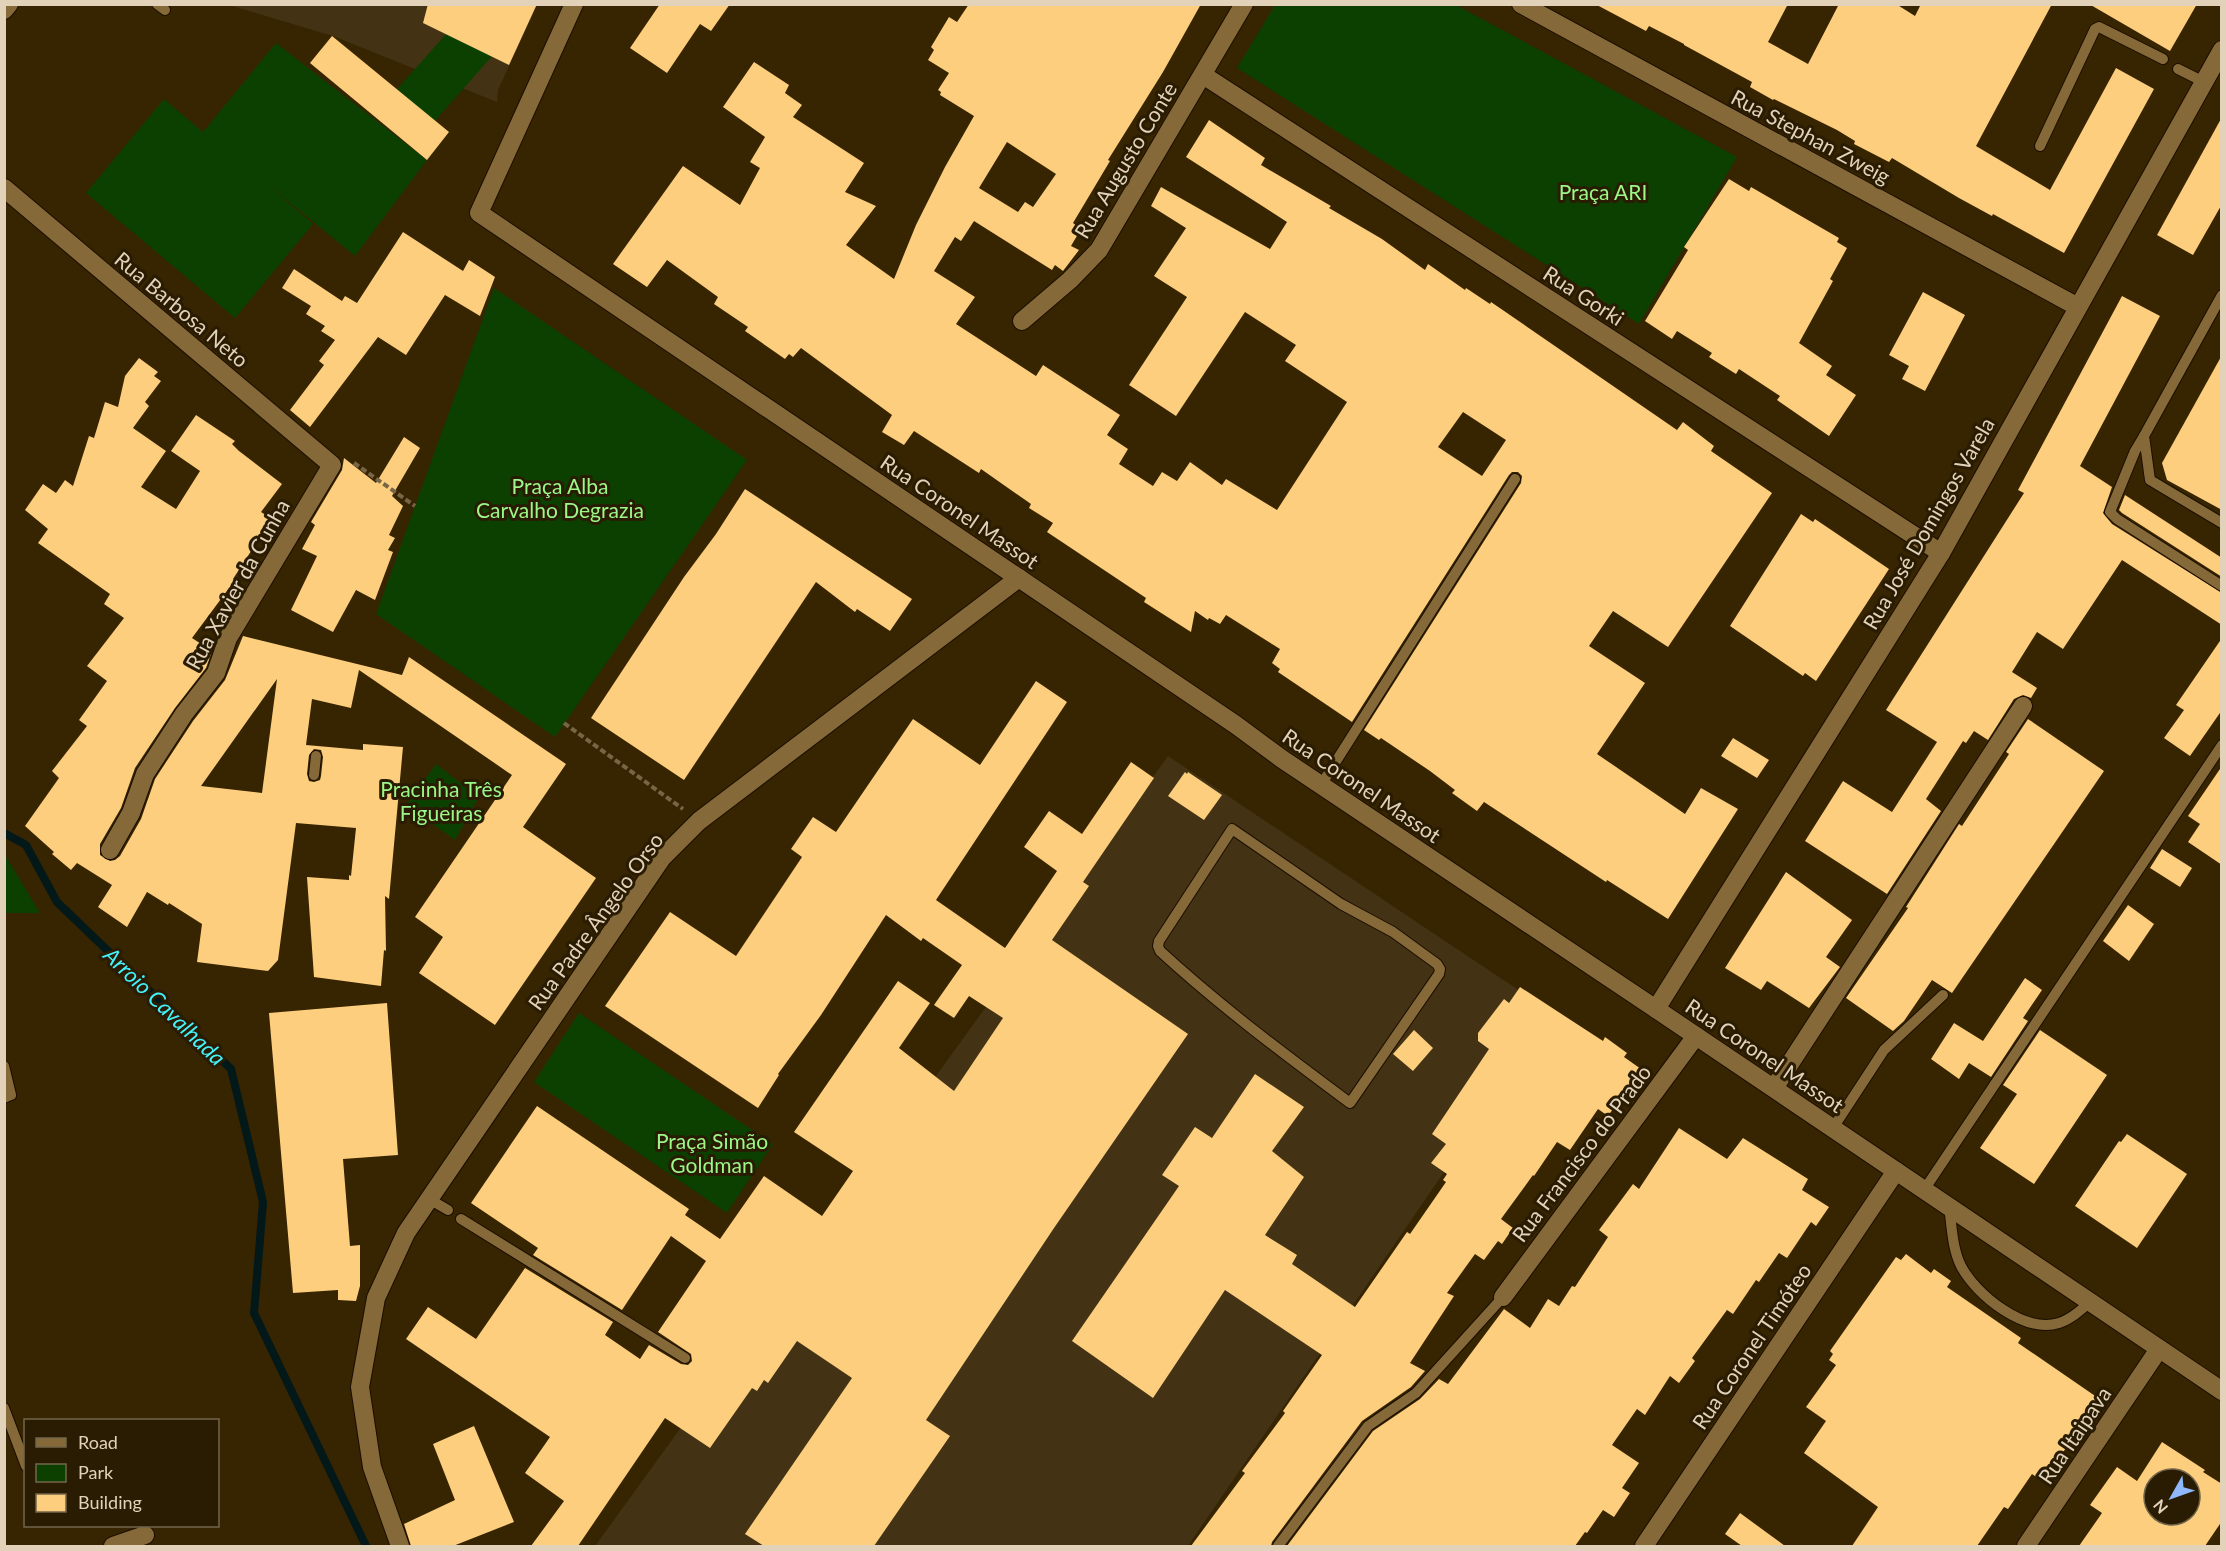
<svg xmlns="http://www.w3.org/2000/svg" width="2226" height="1551" font-family="Lato,sans-serif">
<style>
.built{fill:#433214}
.green{fill:#0c4000}
.lines{fill:none;stroke-linecap:round;stroke-linejoin:round}
.stream{stroke:#031819;stroke-width:8}
.building{fill:#fcce7e;fill-rule:evenodd}
.service-casing{stroke:#1b0e00;stroke-width:12}
.minor-casing{stroke:#1b0e00;stroke-width:20}
.tertiary-casing{stroke:#1b0e00;stroke-width:20}
.path{stroke:#776545;stroke-width:4;stroke-dasharray:6 3;stroke-linecap:butt}
.service{stroke:#856938;stroke-width:10}
.minor{stroke:#856938;stroke-width:18}
.tertiary{stroke:#856938;stroke-width:18}
.labels{text-anchor:middle;dominant-baseline:central;stroke-width:6;stroke-linejoin:round;paint-order:stroke}
.street-label{font-size:21px;fill:#e2d2b9;stroke:#291c02}
.park-label{font-size:21px;fill:#9cf789;stroke:#291c02}
.water-label{font-size:22px;font-style:italic;fill:#45f2fb;stroke:#291c02}
</style>
<rect width="100%" height="100%" fill="#372400"/>
<g class="built">
<path d="M 229,5 L 537,5 L 498,90 L 497,102 L 333,36 Z"/>
<path d="M 1168,756 L 1553,1013 L 1188,1546 L 595,1546 Z"/>
</g>
<g class="green">
<path d="M 1275,5 L 1456,5 L 1737,157 L 1639,324 L 1237,68 Z"/>
<path d="M 456,23 L 493,55 L 434,122 L 397,89 Z"/>
<path d="M 276,43 L 427,160 L 355,256 L 267,184 L 313,224 L 235,318 L 86,193 L 164,99 L 203,132 Z"/>
<path d="M 494,288 L 747,460 L 555,737 L 376,614 Z"/>
<path d="M 436,764 L 467,788 L 481,793 L 455,840 L 406,805 Z"/>
<path d="M 4,855 L 5,855 L 40,913 L 5,913 Z"/>
<path d="M 579,1013 L 773,1144 L 727,1213 L 534,1082 Z"/>
</g>
<g class="lines">
<path class="stream" d="M 4,833 L 26,845 L 57,902 L 231,1069 L 263,1202 L 254,1313 L 366,1546"/>
</g>
<g class="building">
<path d="M 428,4 L 537,4 L 509,65 L 423,23 Z"/>
<path d="M 660,4 L 730,4 L 711,31 L 700,24 L 667,73 L 630,48 Z"/>
<path d="M 969,4 L 1201,4 L 1163,72 L 1108,160 L 1110,161 L 1073,223 L 1081,229 L 1071,246 L 1079,250 L 1063,271 L 1055,265 L 1052,270 L 974,221 L 961,241 L 955,237 L 934,271 L 975,297 L 956,324 L 1036,376 L 1043,365 L 1120,415 L 1107,435 L 1128,449 L 1119,464 L 1153,486 L 1162,472 L 1177,481 L 1190,462 L 1222,485 L 1226,479 L 1277,510 L 1347,402 L 1285,361 L 1296,345 L 1245,312 L 1176,416 L 1129,385 L 1187,297 L 1154,276 L 1186,228 L 1151,206 L 1161,187 L 1270,249 L 1287,222 L 1186,157 L 1209,120 L 1265,158 L 1261,165 L 1331,206 L 1329,208 L 1382,239 L 1425,270 L 1428,264 L 1465,290 L 1466,288 L 1490,304 L 1491,302 L 1677,430 L 1683,422 L 1714,446 L 1711,451 L 1772,493 L 1668,647 L 1613,611 L 1589,646 L 1645,683 L 1597,754 L 1685,814 L 1701,788 L 1738,809 L 1668,919 L 1607,880 L 1606,882 L 1484,802 L 1477,811 L 1452,793 L 1455,790 L 1430,771 L 1381,738 L 1379,740 L 1364,730 L 1521,483 L 1522,476 L 1518,472 L 1512,472 L 1509,475 L 1352,722 L 1278,672 L 1280,669 L 1272,663 L 1280,649 L 1226,615 L 1220,624 L 1209,618 L 1208,620 L 1195,611 L 1191,632 L 1144,602 L 1146,598 L 1047,532 L 1053,523 L 1029,508 L 1031,504 L 981,469 L 979,473 L 914,431 L 904,445 L 882,432 L 892,415 L 801,348 L 793,357 L 789,354 L 785,359 L 745,331 L 748,327 L 714,304 L 718,297 L 667,260 L 647,287 L 613,264 L 683,166 L 740,205 L 760,168 L 750,162 L 765,137 L 723,107 L 754,62 L 789,85 L 785,93 L 802,105 L 793,117 L 864,163 L 845,192 L 876,206 L 846,245 L 894,279 L 916,225 L 945,167 L 974,116 L 940,95 L 941,92 L 938,90 L 949,73 L 928,60 L 934,50 L 931,47 L 949,17 L 957,22 ZM 1007,142 L 1056,174 L 1033,207 L 1025,202 L 1018,212 L 979,188 ZM 1463,412 L 1506,440 L 1482,476 L 1438,447 Z"/>
<path d="M 1595,4 L 1788,4 L 1768,42 L 1808,64 L 1839,4 L 1896,4 L 1915,16 L 1921,4 L 2052,4 L 1976,146 L 2050,190 L 2116,68 L 2154,89 L 2064,253 L 1993,214 L 1992,216 L 1959,198 L 1892,158 L 1889,162 L 1854,144 L 1855,141 L 1837,130 L 1774,99 L 1773,100 L 1750,87 L 1752,82 L 1684,45 L 1684,44 L 1649,26 L 1646,31 Z"/>
<path d="M 2089,4 L 2197,4 L 2170,51 Z"/>
<path d="M 332,36 L 449,132 L 427,160 L 310,63 Z"/>
<path d="M 2222,117 L 2222,204 L 2193,255 L 2157,235 Z"/>
<path d="M 1729,179 L 1749,191 L 1751,187 L 1839,238 L 1837,242 L 1847,248 L 1830,279 L 1833,281 L 1799,343 L 1832,366 L 1826,375 L 1856,395 L 1829,436 L 1777,400 L 1780,396 L 1739,369 L 1736,374 L 1709,357 L 1712,353 L 1677,331 L 1672,339 L 1645,321 L 1688,250 L 1684,247 Z"/>
<path d="M 403,232 L 463,271 L 469,260 L 495,277 L 480,316 L 445,295 L 406,355 L 378,337 L 310,427 L 290,410 L 324,365 L 319,361 L 335,340 L 321,331 L 325,326 L 306,314 L 311,306 L 282,288 L 294,269 L 342,301 L 345,296 L 357,303 Z"/>
<path d="M 1923,292 L 1965,315 L 1925,391 L 1902,379 L 1909,366 L 1889,355 Z"/>
<path d="M 2122,296 L 2160,316 L 2080,466 L 2112,487 L 2103,513 L 2112,524 L 2222,593 L 2222,625 L 2122,560 L 2063,649 L 2037,632 L 2012,672 L 2037,688 L 2031,698 L 2023,695 L 2014,699 L 1988,740 L 1974,731 L 1966,743 L 1963,741 L 1926,799 L 1941,811 L 1887,894 L 1805,841 L 1843,781 L 1892,812 L 1937,742 L 1886,710 L 2024,493 L 2018,490 Z"/>
<path d="M 2222,355 L 2222,510 L 2167,480 L 2162,463 Z"/>
<path d="M 139,358 L 158,372 L 154,376 L 161,381 L 145,402 L 149,406 L 133,428 L 166,451 L 141,487 L 176,509 L 200,471 L 171,451 L 196,415 L 235,441 L 232,444 L 239,451 L 282,484 L 261,512 L 272,519 L 233,579 L 235,580 L 192,638 L 212,651 L 206,668 L 175,708 L 135,768 L 121,808 L 100,844 L 100,855 L 110,861 L 115,860 L 120,856 L 141,819 L 155,779 L 193,721 L 225,680 L 243,636 L 402,675 L 409,657 L 566,764 L 523,827 L 596,878 L 495,1025 L 419,973 L 443,937 L 415,917 L 512,775 L 359,670 L 351,708 L 312,699 L 306,745 L 363,750 L 363,744 L 403,747 L 389,899 L 385,896 L 386,951 L 384,950 L 381,986 L 314,977 L 307,877 L 349,880 L 349,875 L 351,876 L 356,828 L 296,823 L 278,960 L 268,971 L 197,962 L 202,924 L 169,903 L 168,905 L 147,892 L 127,927 L 98,907 L 112,885 L 77,863 L 71,870 L 52,854 L 54,852 L 25,826 L 59,778 L 52,771 L 87,726 L 79,720 L 107,681 L 87,666 L 124,618 L 104,604 L 110,594 L 38,543 L 48,529 L 25,510 L 43,484 L 56,493 L 65,480 L 73,486 L 89,436 L 94,438 L 105,402 L 118,407 L 125,376 ZM 277,679 L 262,793 L 201,786 ZM 314,749 L 321,750 L 323,757 L 321,776 L 320,780 L 314,782 L 309,781 L 307,774 L 309,755 Z"/>
<path d="M 404,437 L 420,448 L 392,496 L 403,506 L 389,535 L 395,538 L 388,550 L 393,552 L 375,600 L 356,590 L 333,632 L 291,610 L 317,556 L 302,549 L 315,525 L 311,522 L 314,517 L 342,470 L 344,458 L 376,483 Z"/>
<path d="M 745,489 L 912,599 L 890,631 L 857,609 L 855,612 L 816,582 L 684,780 L 591,718 L 684,577 L 716,534 Z"/>
<path d="M 2125,495 L 2222,558 L 2222,577 L 2122,513 L 2119,510 Z"/>
<path d="M 1801,514 L 1813,522 L 1815,519 L 1889,569 L 1816,681 L 1805,673 L 1803,676 L 1730,626 Z"/>
<path d="M 2222,638 L 2222,710 L 2190,756 L 2164,738 L 2184,710 L 2176,705 Z"/>
<path d="M 1036,681 L 1067,702 L 936,900 L 1005,948 L 1057,871 L 1024,847 L 1049,811 L 1082,834 L 1131,762 L 1154,778 L 1083,882 L 1089,886 L 1052,940 L 1188,1034 L 1054,1228 L 926,1420 L 950,1436 L 874,1546 L 764,1546 L 745,1534 L 852,1378 L 797,1341 L 768,1383 L 764,1380 L 757,1391 L 752,1388 L 710,1448 L 665,1418 L 578,1546 L 531,1546 L 564,1501 L 525,1473 L 550,1437 L 406,1339 L 428,1307 L 476,1339 L 525,1268 L 613,1322 L 605,1335 L 640,1359 L 649,1345 L 681,1364 L 688,1365 L 692,1361 L 691,1354 L 658,1332 L 706,1261 L 671,1236 L 622,1310 L 533,1255 L 538,1248 L 471,1203 L 537,1106 L 689,1209 L 685,1215 L 720,1239 L 764,1176 L 822,1216 L 853,1171 L 794,1132 L 898,981 L 930,1003 L 899,1048 L 954,1091 L 1003,1018 L 969,996 L 954,1018 L 934,1005 L 962,965 L 923,938 L 921,941 L 886,915 L 821,1015 L 778,1074 L 779,1075 L 758,1108 L 605,1006 L 670,912 L 736,956 L 802,857 L 791,849 L 813,817 L 836,832 L 913,719 L 980,765 Z"/>
<path d="M 2028,719 L 2104,771 L 1952,993 L 1932,980 L 1904,1021 L 1893,1031 L 1846,998 L 1908,908 L 1906,907 L 1959,824 L 1962,826 L 2009,754 L 2006,752 Z"/>
<path d="M 1733,738 L 1769,760 L 1757,778 L 1721,756 Z"/>
<path d="M 2222,766 L 2222,865 L 2188,842 L 2200,824 L 2188,816 Z"/>
<path d="M 1185,772 L 1187,774 L 1188,772 L 1222,795 L 1204,820 L 1168,796 Z"/>
<path d="M 2162,849 L 2192,868 L 2180,887 L 2150,868 Z"/>
<path d="M 1786,872 L 1852,920 L 1826,957 L 1840,967 L 1809,1008 L 1767,981 L 1761,990 L 1725,968 Z"/>
<path d="M 2128,905 L 2154,924 L 2129,961 L 2103,941 Z"/>
<path d="M 2025,978 L 2042,990 L 2023,1018 L 2028,1021 L 1991,1077 L 1969,1063 L 1959,1079 L 1931,1059 L 1954,1023 L 1983,1041 Z"/>
<path d="M 1520,987 L 1603,1041 L 1605,1037 L 1627,1053 L 1624,1057 L 1641,1069 L 1608,1116 L 1598,1109 L 1570,1150 L 1557,1142 L 1534,1176 L 1533,1175 L 1501,1219 L 1513,1228 L 1502,1244 L 1498,1241 L 1484,1260 L 1475,1254 L 1447,1293 L 1454,1296 L 1410,1363 L 1425,1371 L 1411,1387 L 1362,1421 L 1272,1542 L 1271,1546 L 1191,1546 L 1245,1473 L 1242,1471 L 1285,1413 L 1283,1411 L 1322,1355 L 1225,1290 L 1153,1398 L 1072,1341 L 1179,1186 L 1162,1175 L 1195,1127 L 1212,1138 L 1255,1074 L 1304,1107 L 1272,1151 L 1304,1177 L 1265,1235 L 1297,1255 L 1292,1264 L 1355,1307 L 1407,1232 L 1410,1234 L 1446,1182 L 1443,1180 L 1447,1174 L 1431,1163 L 1446,1144 L 1432,1134 L 1489,1049 L 1478,1041 L 1478,1033 L 1504,999 L 1509,1003 Z"/>
<path d="M 387,1003 L 398,1155 L 343,1159 L 350,1246 L 360,1245 L 360,1286 L 356,1301 L 338,1300 L 338,1290 L 293,1293 L 269,1013 Z"/>
<path d="M 1414,1030 L 1433,1048 L 1413,1071 L 1393,1054 Z"/>
<path d="M 2040,1030 L 2107,1075 L 2034,1184 L 1980,1148 L 2017,1094 L 2003,1085 Z"/>
<path d="M 1679,1128 L 1727,1159 L 1743,1138 L 1808,1179 L 1802,1190 L 1829,1207 L 1816,1226 L 1811,1222 L 1787,1258 L 1779,1253 L 1759,1282 L 1756,1280 L 1754,1283 L 1733,1314 L 1727,1310 L 1692,1358 L 1695,1361 L 1679,1383 L 1670,1376 L 1645,1415 L 1637,1409 L 1612,1445 L 1639,1463 L 1622,1488 L 1630,1493 L 1614,1517 L 1603,1510 L 1587,1533 L 1585,1532 L 1575,1546 L 1287,1546 L 1373,1431 L 1420,1399 L 1439,1379 L 1448,1384 L 1504,1309 L 1530,1328 L 1548,1299 L 1559,1306 L 1572,1286 L 1575,1287 L 1608,1237 L 1599,1230 L 1633,1184 L 1639,1189 Z"/>
<path d="M 2127,1134 L 2187,1174 L 2137,1248 L 2075,1206 L 2119,1141 L 2121,1142 Z"/>
<path d="M 1906,1254 L 1931,1273 L 1934,1269 L 1951,1281 L 1947,1287 L 2021,1338 L 2018,1343 L 2101,1400 L 2042,1481 L 2032,1474 L 2008,1509 L 2004,1507 L 1977,1546 L 1852,1546 L 1878,1507 L 1804,1453 L 1826,1421 L 1806,1407 L 1836,1365 L 1829,1360 L 1833,1354 L 1830,1351 L 1896,1257 L 1901,1260 Z"/>
<path d="M 474,1426 L 514,1522 L 453,1546 L 411,1546 L 404,1524 L 455,1500 L 433,1444 Z"/>
<path d="M 2162,1442 L 2205,1470 L 2203,1472 L 2222,1484 L 2222,1521 L 2205,1546 L 2079,1546 L 2102,1513 L 2090,1505 L 2117,1467 L 2137,1481 ZM 2154,1479 L 2190,1479 L 2190,1515 L 2154,1515 Z"/>
<path d="M 1740,1513 L 1785,1546 L 1742,1546 L 1725,1534 Z"/>
</g>
<g class="lines">
<g class="service-casing">
<g id="service">
<path d="M 157,4 L 165,10"/>
<path d="M 2178,69 L 2204,82"/>
<path d="M 2040,146 L 2095,29 L 2099,27 L 2163,59"/>
<path d="M 2222,295 L 2144,436 L 2150,480 L 2222,523"/>
<path d="M 2144,436 L 2135,451 L 2110,512 L 2117,519 L 2222,586"/>
<path d="M 314,775 L 316,756"/>
<path d="M 1321,785 L 1515,479"/>
<path d="M 1232,829 L 1341,904 L 1393,932 L 1437,964 L 1440,969 L 1439,974 L 1350,1103 C 1284,1054 1220,1006 1160,951 L 1158,946 L 1159,941 Z"/>
<path d="M 4,1066 L 11,1095 L 4,1098"/>
<path d="M 1833,1128 L 1884,1050 L 1943,995"/>
<path d="M 1924,1190 L 2222,745"/>
<path d="M 429,1199 L 448,1210"/>
<path d="M 1949,1207 C 1952,1226 1952,1248 1961,1266 C 1976,1295 2025,1334 2059,1323 C 2071,1319 2081,1310 2090,1302"/>
<path d="M 461,1219 L 685,1358"/>
<path d="M 4,1408 L 26,1466"/>
<path d="M 1278,1546 L 1368,1426 L 1416,1393 L 1503,1297"/>
</g>
</g>
<g class="minor-casing">
<g id="minor">
<path d="M 1521,4 L 2078,307"/>
<path d="M 1203,75 L 1941,553"/>
<path d="M 4,188 L 332,465 L 228,638 L 216,673 L 184,714 L 145,774 L 131,813 L 110,850"/>
<path d="M 1022,321 L 1070,280 L 1099,250 L 1244,4"/>
<path d="M 1656,1009 L 1941,553 L 2222,50"/>
<path d="M 1774,1088 L 2023,706"/>
<path d="M 1503,1297 L 1696,1036"/>
<path d="M 113,1546 L 145,1535"/>
<path d="M 400,1546 L 372,1467 L 360,1387 L 376,1298 L 406,1233 L 662,858 L 699,821 L 1019,578"/>
<path d="M 1644,1546 L 1896,1171"/>
<path d="M 2026,1546 L 2159,1349"/>
</g>
</g>
<g class="tertiary-casing">
<g id="tertiary">
<path d="M 574,4 L 479,213 L 1236,725 L 1282,759 L 1656,1009 L 2222,1391"/>
<path d="M 4,10 L 9,4"/>
</g>
</g>
<g class="path">
<path d="M 354,463 L 415,506"/>
<path d="M 564,723 L 683,809"/>
</g>
<use href="#service" class="service"/>
<use href="#minor" class="minor"/>
<use href="#tertiary" class="tertiary"/>
</g>
<g class="labels">
<g class="street-label">
<text transform="translate(1811 136) rotate(28)">Rua Stephan Zweig</text>
<text transform="translate(1125 160) rotate(-59)">Rua Augusto Conte</text>
<text transform="translate(1584 295) rotate(33)">Rua Gorki</text>
<text transform="translate(182 309) rotate(40)">Rua Barbosa Neto</text>
<text transform="translate(960 511) rotate(34)">Rua Coronel Massot</text>
<text transform="translate(1928 523) rotate(-60)">Rua José Domingos Varela</text>
<text transform="translate(237 584) rotate(-61)">Rua Xavier da Cunha</text>
<text transform="translate(1362 785) rotate(34)">Rua Coronel Massot</text>
<text transform="translate(595 921) rotate(-54)">Rua Padre Ângelo Orso</text>
<text transform="translate(1765 1055) rotate(34)">Rua Coronel Massot</text>
<text transform="translate(1581 1153) rotate(-53)">Rua Francisco do Prado</text>
<text transform="translate(1751 1346) rotate(-56)">Rua Coronel Timóteo</text>
<text transform="translate(2074 1435) rotate(-56)">Rua Itaipava</text>
</g>
<g class="park-label">
<text x="1603" y="191">Praça ARI</text>
<text x="560" y="485">Praça Alba<tspan x="560" dy="24">Carvalho Degrazia</tspan></text>
<text x="441" y="788">Pracinha Três<tspan x="441" dy="24">Figueiras</tspan></text>
<text x="712" y="1140">Praça Simão<tspan x="712" dy="24">Goldman</tspan></text>
</g>
<g class="water-label">
<text transform="translate(165 1006) rotate(44)">Arroio Cavalhada</text>
</g>
</g>
<rect width="2226" height="1551" fill="none" stroke="#e2d2b9" stroke-width="12"/>
<rect x="24" y="1419" width="195" height="108" fill="#291c02" stroke="#73654b" stroke-width="1.5"/>
<rect x="36" y="1438" width="30" height="9" fill="#856938" stroke="#73654b" stroke-width="1.5"/>
<text x="78" y="1449" font-size="18" fill="#e2d2b9">Road</text>
<rect x="36" y="1464" width="30" height="18" fill="#0c4000" stroke="#73654b" stroke-width="1.5"/>
<text x="78" y="1479" font-size="18" fill="#e2d2b9">Park</text>
<rect x="36" y="1494" width="30" height="18" fill="#fcce7e" stroke="#73654b" stroke-width="1.5"/>
<text x="78" y="1509" font-size="18" fill="#e2d2b9">Building</text>
<g transform="translate(2172 1497) rotate(230)"><circle r="28" fill="#291c02" stroke="#73654b" stroke-width="1.5"/>
<path d="M0-4.5L10 22L0 15L-10 22Z" fill="#8fb8fd"/>
<text y="-9" font-size="16" font-weight="bold" text-anchor="middle" fill="#e2d2b9">N</text>
</g>
</svg>
